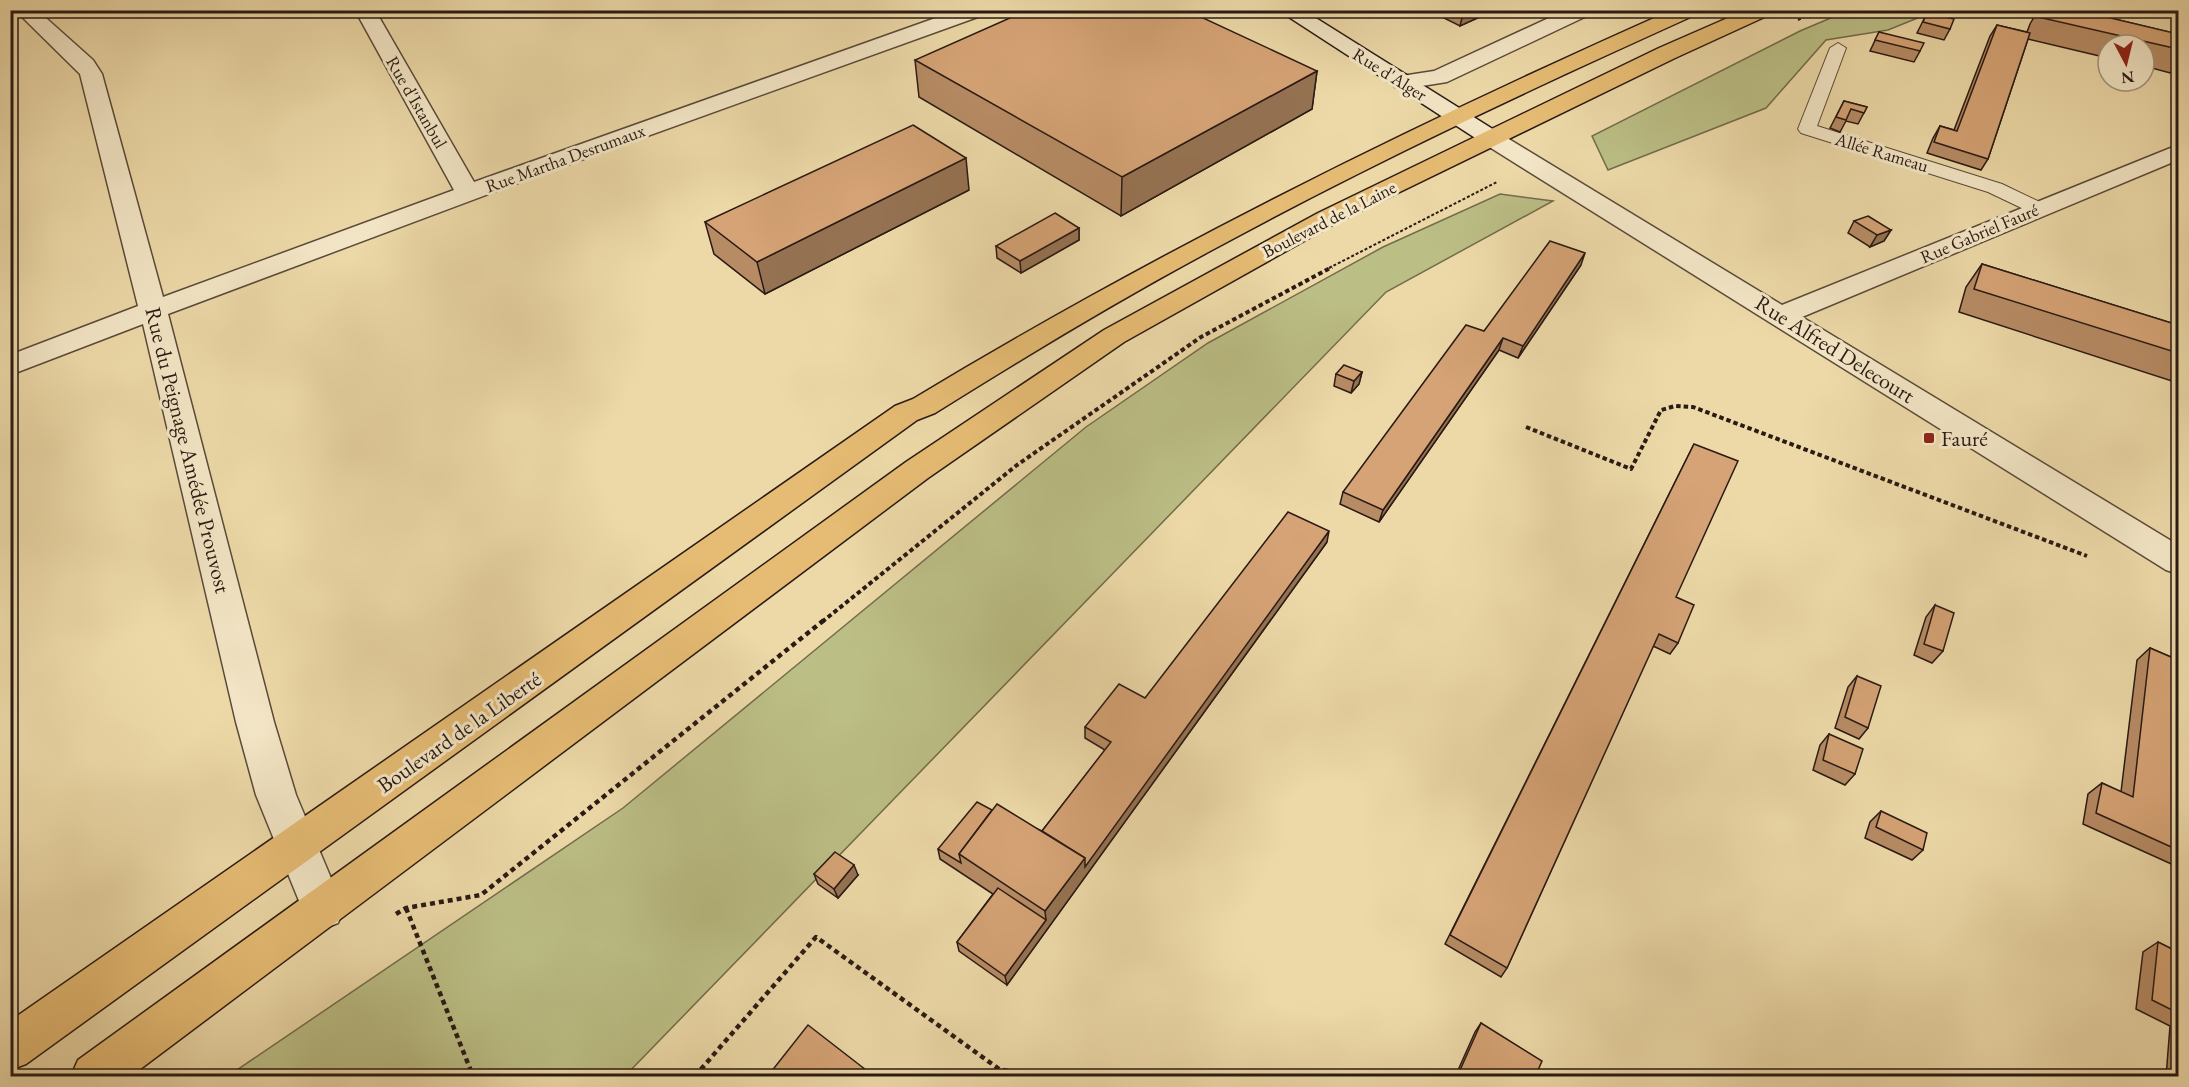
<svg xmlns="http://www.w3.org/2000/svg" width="2189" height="1087" font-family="'EB Garamond',serif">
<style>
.green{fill:#bbbe85;stroke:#726c4c;stroke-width:1.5}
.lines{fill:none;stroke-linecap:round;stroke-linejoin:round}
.lane-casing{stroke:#5a4a39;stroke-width:2}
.street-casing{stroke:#5a4a39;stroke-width:3}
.secondary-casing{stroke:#291a14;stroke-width:3}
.primary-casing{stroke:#291a14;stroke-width:3}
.path-far2{stroke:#291a14;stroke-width:2;stroke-dasharray:3 2;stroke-linecap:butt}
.path-far1{stroke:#291a14;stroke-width:4;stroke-dasharray:4.5 3;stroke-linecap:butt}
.path{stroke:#291a14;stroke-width:4.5;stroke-dasharray:5 4;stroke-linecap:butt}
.lane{fill:#f3e6c6;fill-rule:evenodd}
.street{fill:#f3e6c6;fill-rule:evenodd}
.secondary{fill:#f3e6c6;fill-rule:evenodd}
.primary{fill:#e6bc74;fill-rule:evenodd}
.wall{fill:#b78c65;stroke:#291a14;stroke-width:1.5}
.shaded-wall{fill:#957252;stroke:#291a14;stroke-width:1.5}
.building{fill:#d5a375;stroke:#291a14;stroke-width:1.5}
.poi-dot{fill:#8f2418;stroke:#f3e6c6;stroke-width:2}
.labels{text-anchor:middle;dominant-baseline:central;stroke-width:6;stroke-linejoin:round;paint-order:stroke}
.far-street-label{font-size:18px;fill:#291a14;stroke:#f3e6c6}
.street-label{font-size:22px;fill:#291a14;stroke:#f3e6c6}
.poi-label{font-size:22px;fill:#291a14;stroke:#f3e6c6;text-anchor:start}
</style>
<rect width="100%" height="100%" fill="#edd9a8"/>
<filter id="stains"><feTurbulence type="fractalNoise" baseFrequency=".00333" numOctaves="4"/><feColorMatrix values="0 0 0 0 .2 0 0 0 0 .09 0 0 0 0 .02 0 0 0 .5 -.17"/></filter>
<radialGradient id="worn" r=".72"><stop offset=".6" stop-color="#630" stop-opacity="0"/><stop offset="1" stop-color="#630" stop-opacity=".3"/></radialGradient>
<g class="green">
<path d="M 1847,11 L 1935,11 L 1888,30 L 1826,40 L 1766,108 L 1608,170 L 1592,136 L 1800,31 Z"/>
<path d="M 1500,194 L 1553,201 L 1386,292 L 625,1076 L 228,1076 L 623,808 L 1086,427 L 1208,343 L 1383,247 Z"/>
</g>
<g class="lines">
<g class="lane-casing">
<path id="lane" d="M 1838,43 L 1846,48 L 1817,126 L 2002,184 L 2044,204 L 2047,208 L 2044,212 L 2030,212 L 1988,192 L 1801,133 L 1798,129 L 1830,48 Z"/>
</g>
<g class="street-casing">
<g id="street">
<path d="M 15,10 L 37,10 L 93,60 L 102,74 L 163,297 L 454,190 L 355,10 L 375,10 L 474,182 L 958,10 L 989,10 L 986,14 L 542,174 L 168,314 L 274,722 L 296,795 L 344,909 L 338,923 L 323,929 L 308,923 L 256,795 L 236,722 L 143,324 L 10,375 L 10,355 L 138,306 L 80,74 Z"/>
<path d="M 1566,10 L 1594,10 L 1591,14 L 1447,82 L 1403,89 L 1395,87 L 1392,82 L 1395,77 L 1434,71 Z"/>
<path d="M 1491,131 L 1499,133 L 1782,305 L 2178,145 L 2178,160 L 1802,317 L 2178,545 L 2178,574 L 2166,570 L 1483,143 L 1479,138 L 1483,133 Z"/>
</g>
</g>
<g class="secondary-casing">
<path id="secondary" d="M 1278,10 L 1303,10 L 1499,133 L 1503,138 L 1499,143 L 1491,145 L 1483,143 Z"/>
</g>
<g class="primary-casing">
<g id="primary">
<path d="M 1672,10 L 1700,10 L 1697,14 C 1533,88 1370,164 1212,250 C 1117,301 1026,356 935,413 L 917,420 L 26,1064 L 10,1070 L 10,1021 L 895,406 L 913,399 C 1158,251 1411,126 1672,10 Z"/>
<path d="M 1746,10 L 1774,10 L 1771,14 L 1675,58 L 1336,223 L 1124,342 L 928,478 L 131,1076 L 71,1076 L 78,1060 L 906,462 L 1104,330 L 1318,213 L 1659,48 Z"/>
</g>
</g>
<g class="path-far2">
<path d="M 1798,20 L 1820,10"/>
<path d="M 1329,268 L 1497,182"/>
</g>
<g class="path-far1">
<path d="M 1526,427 L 1631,469 L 1661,410 L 1675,406 L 1693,407 L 2087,556"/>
<path d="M 822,622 L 1017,465 L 1201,337 L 1332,267"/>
</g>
<g class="path">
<path d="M 406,908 L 473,1076"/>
<path d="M 396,914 L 406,908 L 481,895 L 824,620"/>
<path d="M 695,1076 L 816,937 L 999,1069 L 1031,1076"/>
</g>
<use href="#lane" class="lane"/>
<use href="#street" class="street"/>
<use href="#secondary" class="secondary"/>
<use href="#primary" class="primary"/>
</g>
<g class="wall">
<path d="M 1428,10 L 1495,10 L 1460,26 Z"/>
<path d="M 2038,10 L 2077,10 L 2178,34 L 2178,75 L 2144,66 L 2144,45 L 2108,45 L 2108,58 L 2028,39 L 1988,159 L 1981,170 L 1927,153 L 1933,138 L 1940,126 L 1954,130 L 1990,36 L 1997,25 L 2027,32 L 2030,24 Z"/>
<path d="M 1927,13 L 1950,29 L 1944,40 L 1917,33 Z"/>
<path d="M 1879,32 L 1920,51 L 1914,62 L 1870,51 Z"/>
<path d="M 915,60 L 1317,71 L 1312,109 L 1121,216 L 919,97 Z"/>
<path d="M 1844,101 L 1867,107 L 1858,124 L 1846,121 L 1840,132 L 1830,128 Z"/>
<path d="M 969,190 L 765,294 L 714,254 L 705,222 Z"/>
<path d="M 1854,221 L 1891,230 L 1884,241 L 1870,247 L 1848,233 Z"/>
<path d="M 1079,228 L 1079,240 L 1021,273 L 997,258 L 996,246 Z"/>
<path d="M 1982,264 L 2178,325 L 2178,383 L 1959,312 L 1966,287 Z"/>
<path d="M 1581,265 L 1518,358 L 1499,350 L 1379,522 L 1340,504 L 1343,492 L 1484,331 Z"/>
<path d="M 1362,372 L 1359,384 L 1351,393 L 1334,386 L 1336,374 Z"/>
<path d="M 1694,444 L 1676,597 L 1678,643 L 1670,654 L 1653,646 L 1507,968 L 1501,977 L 1445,944 Z"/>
<path d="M 1327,542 L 1007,985 L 959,951 L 957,942 L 993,894 L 940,859 L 938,849 L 992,810 L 1042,831 L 1105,750 L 1085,738 L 1085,727 L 1145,698 Z"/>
<path d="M 1935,605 L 1943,651 L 1932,663 L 1914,655 L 1926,617 Z"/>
<path d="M 2150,648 L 2178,660 L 2178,867 L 2083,824 L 2088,794 L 2102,783 L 2121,792 L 2137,660 Z"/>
<path d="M 1857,676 L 1868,728 L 1859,739 L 1835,728 L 1848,687 Z"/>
<path d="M 1829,734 L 1855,774 L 1845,785 L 1813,770 L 1820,745 Z"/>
<path d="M 1881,811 L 1923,850 L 1912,860 L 1865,838 L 1870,822 Z"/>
<path d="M 814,874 L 858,875 L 838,898 L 818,884 Z"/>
<path d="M 2178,921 L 2178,1077 L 2166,1077 L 2170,1026 L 2136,1009 L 2143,952 L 2158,942 L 2176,951 Z"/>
<path d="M 1481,1023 L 1535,1077 L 1455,1077 L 1475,1032 Z"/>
</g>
<g class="shaded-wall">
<path d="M 1464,10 L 1495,10 L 1460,26 Z"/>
<path d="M 1317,71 L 1312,109 L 1121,216 L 1122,177 Z"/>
<path d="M 966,158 L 969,190 L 765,294 L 757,262 Z"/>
<path d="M 1079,228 L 1079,240 L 1021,273 L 1020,261 Z"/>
<path d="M 1891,230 L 1884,241 L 1870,247 L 1877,235 Z"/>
<path d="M 1585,253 L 1581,265 L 1518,358 L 1523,346 Z"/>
<path d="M 1503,338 L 1499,350 L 1379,522 L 1383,510 Z"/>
<path d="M 1362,372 L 1359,384 L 1351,393 L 1354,381 Z"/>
<path d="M 1329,531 L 1327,542 L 1007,985 L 1005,976 L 1046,920 L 1045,911 Z"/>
<path d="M 854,865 L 858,875 L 838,898 L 834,889 Z"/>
</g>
<g class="building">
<path d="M 1028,10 L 1186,10 L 1317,71 L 1122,177 L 915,60 Z"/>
<path d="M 2040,10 L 2077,10 L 2178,34 L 2178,49 L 2038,17 Z"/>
<path d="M 1927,13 L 1954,19 L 1950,29 L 1923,22 Z"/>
<path d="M 1997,25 L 2030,33 L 1988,159 L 1934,142 L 1940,126 L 1957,131 Z"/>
<path d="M 1879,32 L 1924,43 L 1920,51 L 1875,40 Z"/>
<path d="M 1844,101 L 1867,107 L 1864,113 L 1851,109 L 1846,120 L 1836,117 Z"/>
<path d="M 913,125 L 966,158 L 757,262 L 705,222 Z"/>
<path d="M 1055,213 L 1079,228 L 1020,261 L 996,246 Z"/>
<path d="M 1868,216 L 1891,230 L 1877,235 L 1854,221 Z"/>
<path d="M 1550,241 L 1585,253 L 1523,346 L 1503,338 L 1383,510 L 1343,492 L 1466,325 L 1484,331 Z"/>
<path d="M 1982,264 L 2178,325 L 2178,353 L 1974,289 Z"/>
<path d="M 1344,365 L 1362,372 L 1354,381 L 1336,374 Z"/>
<path d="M 1694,444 L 1738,461 L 1676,597 L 1694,605 L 1678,643 L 1659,634 L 1507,968 L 1450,935 Z"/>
<path d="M 1288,512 L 1329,531 L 1085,867 L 1085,858 L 1042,831 L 1111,742 L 1085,727 L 1119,684 L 1145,698 Z"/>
<path d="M 1935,605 L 1954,613 L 1943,651 L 1924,644 Z"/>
<path d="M 2150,648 L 2178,660 L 2178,850 L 2096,813 L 2102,783 L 2133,797 Z"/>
<path d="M 1857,676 L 1881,686 L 1868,728 L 1845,717 Z"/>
<path d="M 1829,734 L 1863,749 L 1855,774 L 1823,760 Z"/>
<path d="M 977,802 L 992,810 L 959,854 L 961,863 L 938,849 Z"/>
<path d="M 997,804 L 1085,858 L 1045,911 L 959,854 Z"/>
<path d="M 1881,811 L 1927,833 L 1923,850 L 1876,827 Z"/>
<path d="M 835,852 L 854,865 L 834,889 L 814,874 Z"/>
<path d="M 998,888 L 1046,920 L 1005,976 L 957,942 Z"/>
<path d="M 2158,942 L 2178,952 L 2178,1013 L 2152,1000 Z"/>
<path d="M 1481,1023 L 1542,1061 L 1535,1077 L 1457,1077 Z"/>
<path d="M 808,1025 L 875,1077 L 767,1077 Z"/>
</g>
<rect class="poi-dot" x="1923" y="432" width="12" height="12" rx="3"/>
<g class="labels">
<g class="far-street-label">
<text transform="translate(1390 74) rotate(32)">Rue d'Alger</text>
<text transform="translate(417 102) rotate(60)">Rue d'Istanbul</text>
<text transform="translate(1882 152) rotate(17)">Allée Rameau</text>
<text transform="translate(565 158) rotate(-20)">Rue Martha Desrumaux</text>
<text transform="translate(1329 219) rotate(-27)">Boulevard de la Laine</text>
<text transform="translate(1979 233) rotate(-23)">Rue Gabriel Fauré</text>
</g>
<g class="street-label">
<text transform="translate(1835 349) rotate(32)">Rue Alfred Delecourt</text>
<text transform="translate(188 450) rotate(76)">Rue du Peignage Amédée Prouvost</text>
<text transform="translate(459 732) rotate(-35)">Boulevard de la Liberté</text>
</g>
<g class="poi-label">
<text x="1941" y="438">Fauré</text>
</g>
</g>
<rect width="2189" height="1087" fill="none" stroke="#edd9a8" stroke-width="36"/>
<rect x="12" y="12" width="2165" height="1063" fill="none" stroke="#291a14" stroke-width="3"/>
<rect x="18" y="18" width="2153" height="1051" fill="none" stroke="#291a14" stroke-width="1.5"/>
<g transform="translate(2126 63) rotate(173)"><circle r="28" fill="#f3e6c6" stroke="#a2947f" stroke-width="1.5"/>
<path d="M0-4.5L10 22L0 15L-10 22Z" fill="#8f2418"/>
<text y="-9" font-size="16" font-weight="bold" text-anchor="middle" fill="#291a14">N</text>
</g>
<rect width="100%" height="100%" filter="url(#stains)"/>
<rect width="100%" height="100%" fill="url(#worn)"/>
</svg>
